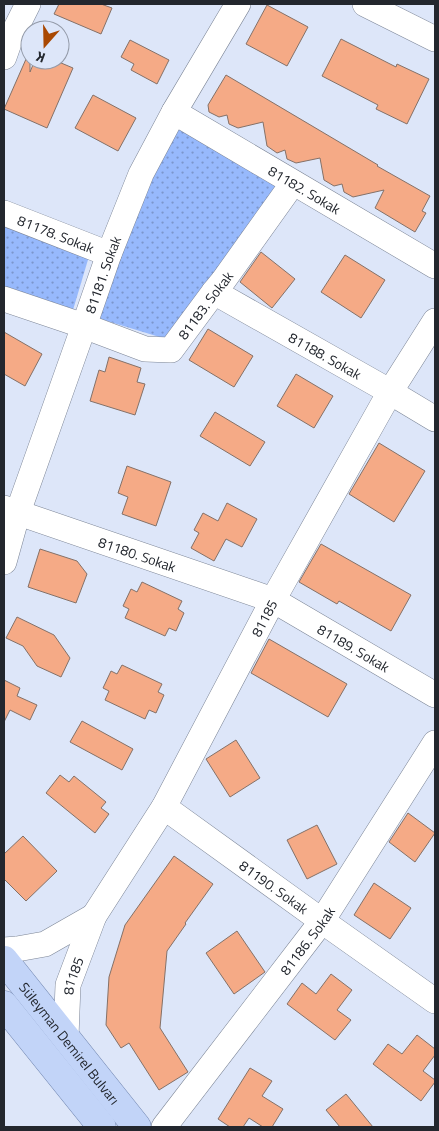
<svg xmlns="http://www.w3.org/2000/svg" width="439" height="1131" font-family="'Titillium Web',sans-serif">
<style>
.park{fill:url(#park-dots)}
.building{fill:#f5aa86;stroke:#847168}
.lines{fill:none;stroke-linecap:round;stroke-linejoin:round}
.minor-casing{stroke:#7c8596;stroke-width:26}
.major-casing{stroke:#7085af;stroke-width:29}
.minor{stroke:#fff;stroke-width:25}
.major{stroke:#c2d4f8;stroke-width:28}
.labels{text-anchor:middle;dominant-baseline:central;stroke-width:4;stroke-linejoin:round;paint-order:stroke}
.street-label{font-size:14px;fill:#23272e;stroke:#dde6f9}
</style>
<defs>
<pattern id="park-dots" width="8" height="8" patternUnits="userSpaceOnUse" patternTransform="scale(1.25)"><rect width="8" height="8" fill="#97b9fc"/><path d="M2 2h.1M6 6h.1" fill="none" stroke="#7b96cc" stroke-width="1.8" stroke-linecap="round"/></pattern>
</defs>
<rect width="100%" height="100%" fill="#dde6f9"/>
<g class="park">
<path d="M 175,124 L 281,185 L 166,339 L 94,317 Z"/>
<path d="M 4,225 L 90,253 L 73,310 L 4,287 Z"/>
</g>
<g class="building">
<path d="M 59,4 L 101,4 L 112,8 L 101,34 L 54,14 Z"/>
<path d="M 267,5 L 308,27 L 287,66 L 246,44 Z"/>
<path d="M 341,39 L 396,67 L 397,64 L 429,79 L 407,124 L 376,109 L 378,105 L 322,76 Z"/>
<path d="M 130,40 L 169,60 L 157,84 L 131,70 L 134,64 L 121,57 Z"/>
<path d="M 30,50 L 30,72 L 35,60 L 54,60 L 73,68 L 47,128 L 4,109 Z"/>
<path d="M 226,75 L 378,165 L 377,166 L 430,196 L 422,211 L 426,213 L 415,232 L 375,208 L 384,190 L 353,197 L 344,192 L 342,184 L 334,186 L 324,180 L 320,158 L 296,163 L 287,159 L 285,150 L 277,153 L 267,146 L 263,122 L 238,128 L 229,124 L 227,115 L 219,117 L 209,112 L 208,105 Z"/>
<path d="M 93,95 L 136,118 L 118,151 L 75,128 Z"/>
<path d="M 261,252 L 295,279 L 272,308 L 240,282 Z"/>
<path d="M 345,255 L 385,280 L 361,318 L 321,292 Z"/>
<path d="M 208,329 L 253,356 L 234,387 L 189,360 Z"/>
<path d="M 4,332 L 42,354 L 25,386 L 4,374 Z"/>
<path d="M 109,357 L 141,368 L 137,382 L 145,384 L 135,415 L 90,401 L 99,370 L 105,372 Z"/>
<path d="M 296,374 L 333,396 L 314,428 L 277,406 Z"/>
<path d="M 215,412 L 265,442 L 250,466 L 200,436 Z"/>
<path d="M 379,443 L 425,471 L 394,522 L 349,494 Z"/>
<path d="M 127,466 L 171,482 L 156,526 L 122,514 L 128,497 L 118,493 Z"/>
<path d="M 227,503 L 257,519 L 242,547 L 226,539 L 214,561 L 191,548 L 199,533 L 194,530 L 203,513 L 218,521 Z"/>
<path d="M 321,544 L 411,595 L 391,631 L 339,601 L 337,604 L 299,582 Z"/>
<path d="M 40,549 L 77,561 L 87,574 L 76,603 L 28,587 Z"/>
<path d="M 142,582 L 182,601 L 178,609 L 184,613 L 176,631 L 169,628 L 165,636 L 125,618 L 129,609 L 123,606 L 131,589 L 137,592 Z"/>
<path d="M 17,617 L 54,635 L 70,658 L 61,677 L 37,666 L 23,646 L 6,638 Z"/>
<path d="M 269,639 L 347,684 L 328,717 L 251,673 Z"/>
<path d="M 122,665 L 162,684 L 158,692 L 164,695 L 156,713 L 149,710 L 145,719 L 105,700 L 109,691 L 103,688 L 111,671 L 117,674 Z"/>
<path d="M 4,680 L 20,688 L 17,696 L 37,705 L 30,720 L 10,710 L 4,722 Z"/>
<path d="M 82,721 L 133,749 L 122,770 L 70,742 Z"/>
<path d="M 236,740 L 260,778 L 230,797 L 206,759 Z"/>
<path d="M 60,775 L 69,782 L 74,776 L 106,802 L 101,808 L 109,814 L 95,833 L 46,793 Z"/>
<path d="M 408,813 L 435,833 L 415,862 L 389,842 Z"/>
<path d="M 317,825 L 337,864 L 307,879 L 287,840 Z"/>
<path d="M 23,836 L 57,871 L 26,901 L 4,879 L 4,854 Z"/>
<path d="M 174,856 L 213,884 L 185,923 L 186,924 L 167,951 L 160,1028 L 188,1072 L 159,1090 L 129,1043 L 121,1048 L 106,1025 L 109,977 L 125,925 Z"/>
<path d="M 374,883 L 411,908 L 390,939 L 354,915 Z"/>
<path d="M 237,931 L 265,972 L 234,994 L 206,953 Z"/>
<path d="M 331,974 L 352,990 L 337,1010 L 351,1020 L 335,1040 L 287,1004 L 302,983 L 316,994 Z"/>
<path d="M 417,1035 L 435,1049 L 435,1055 L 423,1071 L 435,1080 L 435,1082 L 421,1101 L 373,1064 L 388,1044 L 402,1054 Z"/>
<path d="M 250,1068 L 272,1081 L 262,1096 L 283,1109 L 272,1127 L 263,1127 L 249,1118 L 243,1127 L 230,1127 L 218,1119 Z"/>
<path d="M 346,1094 L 373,1127 L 340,1127 L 326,1110 Z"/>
</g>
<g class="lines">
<g class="minor-casing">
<g id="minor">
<path d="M 365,4 L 435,39"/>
<path d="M 4,57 L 10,40 L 28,4"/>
<path id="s1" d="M 174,112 L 435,266"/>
<path id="s2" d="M 4,213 L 109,254"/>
<path id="s3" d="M 214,292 L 380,386 L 435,419"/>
<path id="s4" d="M 4,299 L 84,326 L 145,349 L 171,350 L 214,292 L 223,281 L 293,183"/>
<path id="s5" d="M 4,508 L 273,600 L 435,695"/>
<path id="s6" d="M 4,562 L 18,512 L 84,326 L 109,254 L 141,174 L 174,112 L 238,4"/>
<path id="s7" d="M 164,807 L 322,921 L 435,1001"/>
<path d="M 4,950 L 17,949 L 45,944 L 94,916"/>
<path id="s8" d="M 66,1037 L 68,985 L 94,916 L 164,807 L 273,600 L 390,392 L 435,321"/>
<path id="s9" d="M 164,1127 L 322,921 L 435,743"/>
</g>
</g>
<g class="major-casing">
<g id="major">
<path id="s10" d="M 4,960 L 137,1127"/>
<path d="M 4,1005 L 102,1127"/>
</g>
</g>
<use href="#minor" class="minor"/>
<use href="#major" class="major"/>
</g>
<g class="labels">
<g class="street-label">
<text stroke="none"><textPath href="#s1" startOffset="152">81182. Sokak</textPath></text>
<text stroke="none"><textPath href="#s2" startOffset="56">81178. Sokak</textPath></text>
<text stroke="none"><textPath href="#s6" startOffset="304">81181. Sokak</textPath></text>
<text stroke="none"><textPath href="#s4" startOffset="232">81183. Sokak</textPath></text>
<text stroke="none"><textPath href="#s3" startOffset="128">81188. Sokak</textPath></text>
<text stroke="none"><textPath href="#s5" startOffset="141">81180. Sokak</textPath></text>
<text stroke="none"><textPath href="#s8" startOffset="469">81185</textPath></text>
<text stroke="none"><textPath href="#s5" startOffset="378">81189. Sokak</textPath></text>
<text stroke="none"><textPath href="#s7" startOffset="136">81190. Sokak</textPath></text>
<text stroke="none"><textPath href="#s9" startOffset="235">81186. Sokak</textPath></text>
<text stroke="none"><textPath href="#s8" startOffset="62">81185</textPath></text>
<text stroke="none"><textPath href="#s10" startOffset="106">Süleyman Demirel Bulvarı</textPath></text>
</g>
</g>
<rect width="439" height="1131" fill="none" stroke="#23272e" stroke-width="10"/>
<g transform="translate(45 45) rotate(200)"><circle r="24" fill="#dde6f9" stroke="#939aa8"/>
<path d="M0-4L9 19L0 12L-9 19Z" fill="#a94802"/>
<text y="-8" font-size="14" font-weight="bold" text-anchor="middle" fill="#23272e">K</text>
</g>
</svg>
